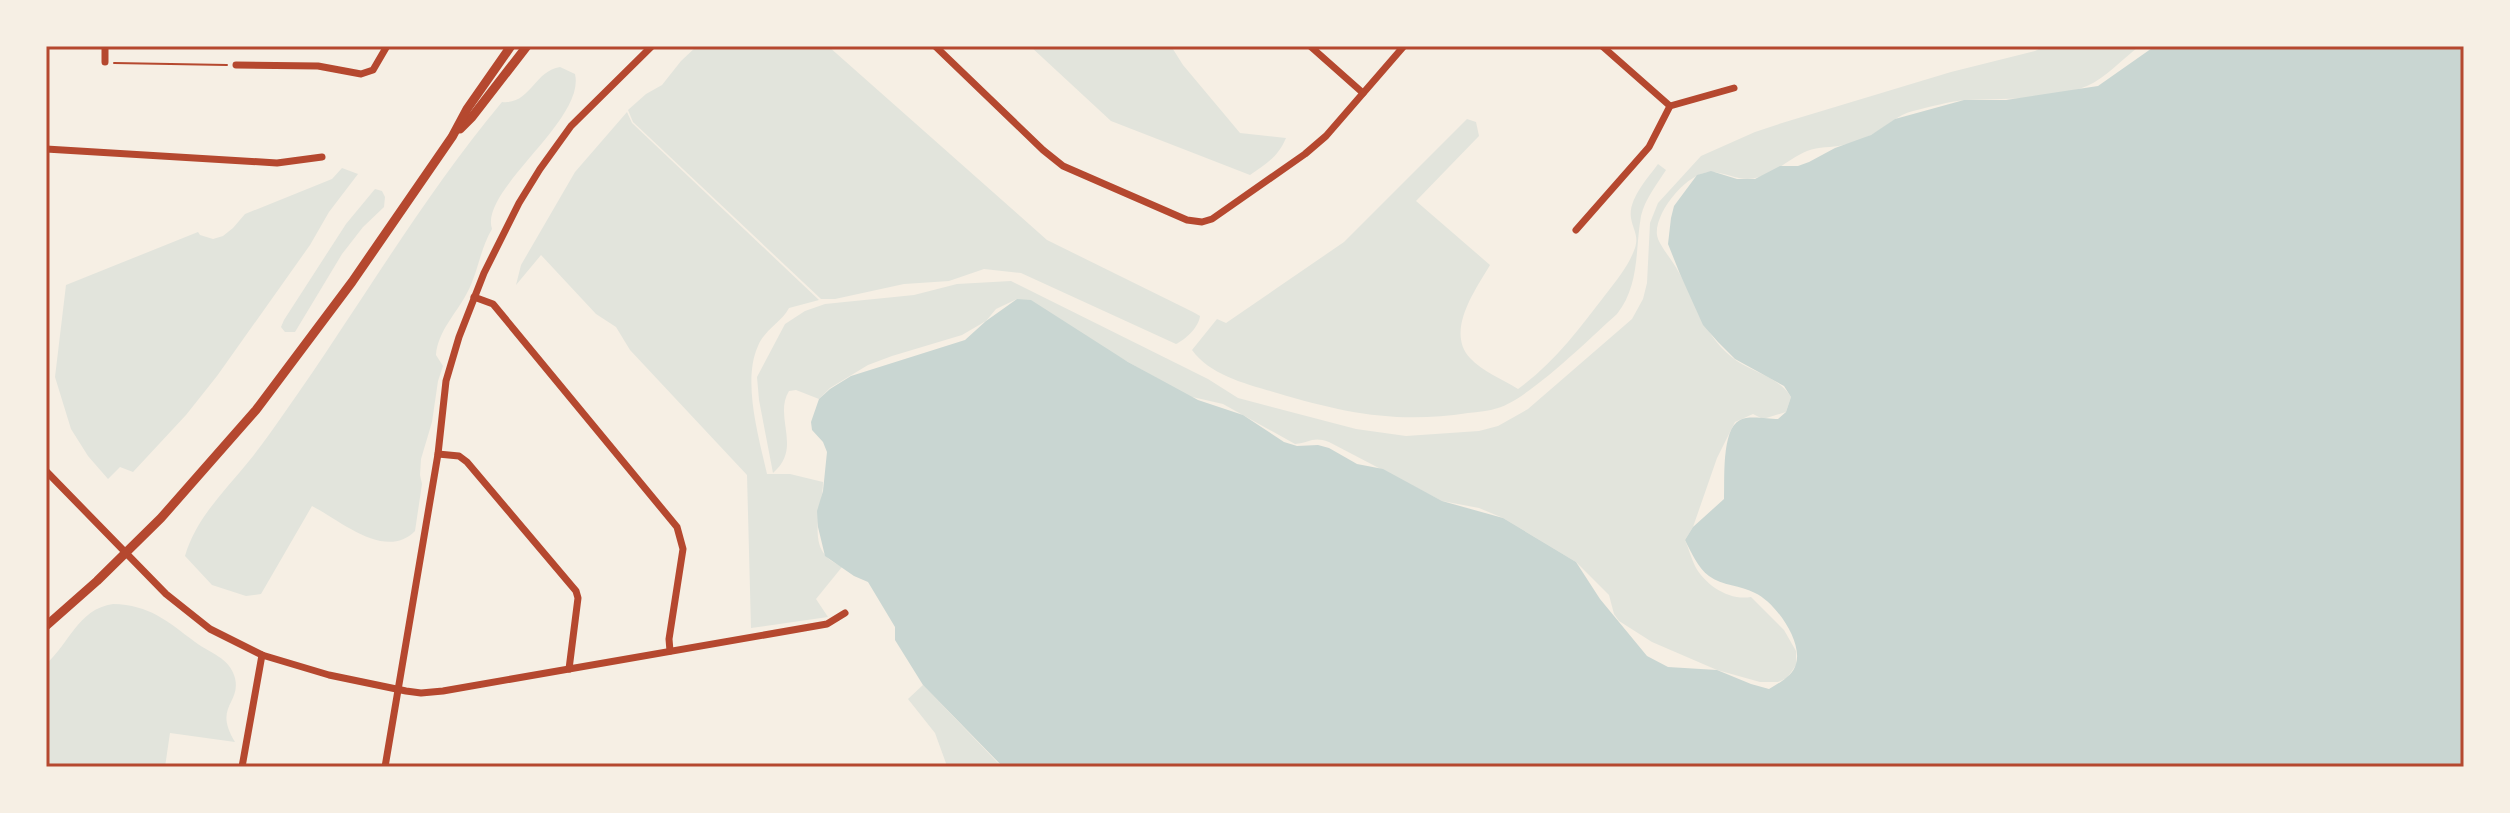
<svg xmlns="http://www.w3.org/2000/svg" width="2510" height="813" font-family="'Public Sans',sans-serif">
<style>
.green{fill:#e2e4dc}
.water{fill:#c9d6d2}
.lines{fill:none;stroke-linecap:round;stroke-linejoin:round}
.path{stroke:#b5482f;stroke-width:2}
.minor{stroke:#b5482f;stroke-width:7}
.secondary{stroke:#b5482f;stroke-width:9}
.neatline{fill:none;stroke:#b5482f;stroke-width:3}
</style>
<rect width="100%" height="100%" fill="#f6efe4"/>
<g class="green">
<path d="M 697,46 L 828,46 L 1047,240 L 1193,312 L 1200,316 C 1199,327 1185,340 1176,344 L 1021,273 L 984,269 L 949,281 L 904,284 L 835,299 L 821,299 L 633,122 L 628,110 L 646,94 L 662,85 L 681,61 Z"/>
<path d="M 1030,46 L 1171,46 L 1183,65 L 1240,133 L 1286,138 C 1278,157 1266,164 1250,175 L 1111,121 Z"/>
<path d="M 2045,46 L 2140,46 C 2123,58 2106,78 2087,86 C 2049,101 2007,98 1967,100 C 1951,101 1929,107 1913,111 C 1897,115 1886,127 1871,135 C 1863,139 1852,143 1843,145 C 1831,148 1819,146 1807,151 C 1790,158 1777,172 1759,177 C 1742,183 1729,173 1712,172 C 1689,170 1654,212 1657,235 C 1658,244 1673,261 1678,271 C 1697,303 1704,338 1737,361 C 1755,373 1780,378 1791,397 L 1786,412 L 1763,419 L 1753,414 L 1735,422 L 1717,458 L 1693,527 L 1685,540 C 1689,549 1691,558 1695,566 C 1705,585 1729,601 1751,597 L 1784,630 L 1796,651 L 1796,665 L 1787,678 L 1778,682 L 1760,682 L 1717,670 L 1652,642 L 1619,621 L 1614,614 L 1609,595 L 1576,562 L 1503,518 L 1479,508 L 1442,501 L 1329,442 C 1312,436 1310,443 1295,444 L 1223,404 L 1188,396 L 1017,299 L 996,309 L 986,321 L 962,335 L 892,356 L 868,365 L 830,388 L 819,399 L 796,390 L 789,391 C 773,417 803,448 773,473 L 759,400 L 757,377 L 785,324 L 805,311 L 825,304 L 914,295 L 957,284 L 1011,281 L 1208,379 L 1238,398 L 1356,429 L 1406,436 L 1479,431 L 1498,426 L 1528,409 L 1632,319 L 1643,299 L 1647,283 L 1650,223 L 1658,203 L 1701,156 L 1755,132 L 1782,123 L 1951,72 L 2035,51 Z"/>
<path d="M 560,67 L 575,74 C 586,120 479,190 492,229 C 480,249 478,273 467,293 C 456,314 438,331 436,355 L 443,366 L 438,381 L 432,422 L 421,459 L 420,475 L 422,484 L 415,531 C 386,561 341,521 312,506 L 261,594 L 246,596 L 212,585 L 185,556 C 196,518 224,492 249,461 C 262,445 273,429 285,412 C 358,309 421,199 502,102 C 530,105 534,71 560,67 Z"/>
<path d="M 627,112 L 632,123 L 819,300 L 789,308 C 781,323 765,329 758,346 C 742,381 759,438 767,474 L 790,474 L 823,482 C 823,502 809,538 826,556 C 830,561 837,564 842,567 L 816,599 L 828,617 L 751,628 L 747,475 L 630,350 L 616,327 L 596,314 L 541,255 L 516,285 L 521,265 L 575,172 Z"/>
<path d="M 1467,119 L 1476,122 L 1479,136 L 1416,201 L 1490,265 C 1476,289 1445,331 1470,358 C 1482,371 1502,379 1518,389 C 1554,363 1579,329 1606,294 C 1617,280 1629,265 1635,248 C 1639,235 1633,230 1631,218 C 1628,199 1648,178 1658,164 L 1666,170 C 1657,184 1645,199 1641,216 C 1635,250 1640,285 1617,314 C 1590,338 1530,398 1498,408 C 1489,411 1478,412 1468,413 C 1398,424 1344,413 1277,393 C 1247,384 1211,376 1192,350 L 1217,319 L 1226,323 L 1344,242 Z"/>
<path d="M 342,168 L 358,174 L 329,212 L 310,245 L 217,376 L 186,415 L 133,472 L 120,467 L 108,479 L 88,456 L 71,429 L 55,377 L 66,285 L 198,232 L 200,235 L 213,239 L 223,236 L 233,228 L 245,214 L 332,179 Z"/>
<path d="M 375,189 L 382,191 L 385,197 L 384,207 L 363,227 L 342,254 L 295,332 L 285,332 L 281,327 L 284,320 L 346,224 Z"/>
<path d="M 113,604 C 150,605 167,621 195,642 C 210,653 230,658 235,678 C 241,704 213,706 235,742 L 170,733 L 165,767 L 46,767 L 46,664 C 70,643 78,609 113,604 Z"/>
<path d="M 923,685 L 997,762 L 1003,767 L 947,766 L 935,733 L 908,699 Z"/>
</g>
<path class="water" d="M 2155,46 L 2464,46 L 2464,767 L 1003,767 L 923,685 L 895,640 L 895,627 L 868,582 L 854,576 L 825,556 L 818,527 L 817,511 L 823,491 L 827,452 L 823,442 L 812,430 L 811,422 L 819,399 L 830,389 L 851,376 L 965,340 L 986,321 L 1017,299 L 1031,300 L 1128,362 L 1198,400 L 1243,415 L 1284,442 L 1297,446 L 1318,445 L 1329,448 L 1357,464 L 1383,469 L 1442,501 L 1503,518 L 1576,562 L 1600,599 L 1647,656 L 1668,667 L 1717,670 L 1751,684 L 1769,689 C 1779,683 1793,676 1796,664 C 1803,641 1775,602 1755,593 C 1741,585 1722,586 1709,576 C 1698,568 1691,552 1685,540 L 1693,527 L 1724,499 C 1725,481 1721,429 1740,420 C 1749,415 1767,419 1778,419 L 1786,412 L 1791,397 L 1784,386 L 1735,359 L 1718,342 L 1703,325 L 1680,274 L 1668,244 L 1671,218 L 1674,206 L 1697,175 L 1711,171 L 1737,179 L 1755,179 L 1780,166 L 1798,166 L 1809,162 L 1835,148 L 1871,135 L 1895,119 L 1964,100 L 2006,100 L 2098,86 Z"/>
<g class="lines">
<path class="path" d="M 114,63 L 227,65"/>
<g class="minor">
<path d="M 935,46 L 1043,150 L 1063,166 L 1187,220 L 1202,222 L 1212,219 L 1305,154 L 1326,136 L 1404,46"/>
<path d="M 1310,46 L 1363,93"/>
<path d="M 1602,46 L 1670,106"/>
<path d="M 105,62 L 105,46"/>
<path d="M 236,65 L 318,66 L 361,74 L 373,70 L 387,46"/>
<path d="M 46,149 L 277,163 L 322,157"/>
<path d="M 1576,230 L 1649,147 L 1670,106 L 1734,88"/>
<path d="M 474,297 L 493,304 L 677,527 L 683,549 L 669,639 L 670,651"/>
<path d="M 438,454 L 459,456 L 467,462 L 576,591 L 578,598 L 569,669"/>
<path d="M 46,471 L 166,594 L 210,629 L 262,655 L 329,675 L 406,691 L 421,693 L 443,691 L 827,624 L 845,613"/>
<path d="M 242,767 L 262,655"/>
<path d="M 385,767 L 438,454 L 446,381 L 459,337 L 484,273 L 519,203 L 540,169 L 571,126 L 652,46"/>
</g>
<g class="secondary">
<path d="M 460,129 L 472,117 L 527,46"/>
<path d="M 46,626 L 97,581 L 161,518 L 256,410 L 352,282 L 452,137 L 467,109 L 511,46"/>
</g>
</g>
<rect width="2510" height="813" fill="none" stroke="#f6efe4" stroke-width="96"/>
<rect x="48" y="48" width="2414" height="717" class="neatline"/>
</svg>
